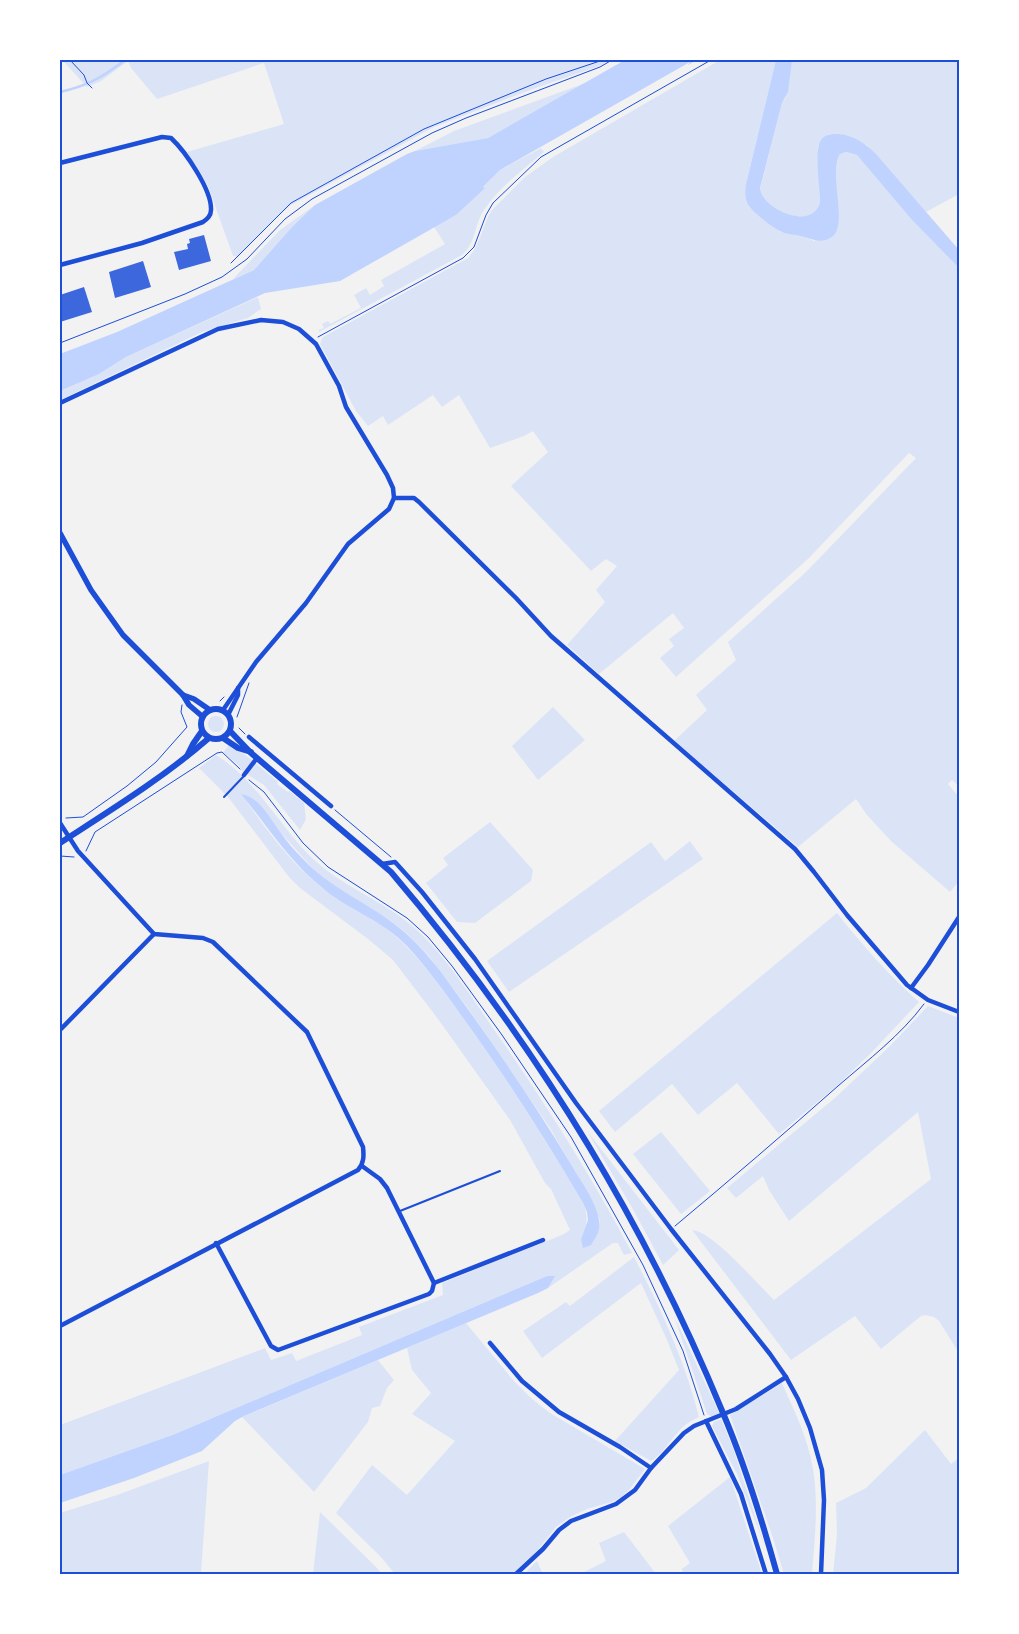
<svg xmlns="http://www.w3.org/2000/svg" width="1019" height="1634" font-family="'Playfair Display',serif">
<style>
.green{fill:#dbe4f7;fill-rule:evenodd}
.water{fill:#bfd3fe}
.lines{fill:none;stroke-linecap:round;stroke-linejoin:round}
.stream{stroke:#bfd3fe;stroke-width:2.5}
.building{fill:#3d67dc}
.path{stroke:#1d4ed8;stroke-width:1}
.service{stroke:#1d4ed8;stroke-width:2}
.minor{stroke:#1d4ed8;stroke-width:4.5}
.tertiary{stroke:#1d4ed8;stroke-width:5.5}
.secondary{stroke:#1d4ed8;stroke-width:6}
.neatline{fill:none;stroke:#1d4ed8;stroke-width:2}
</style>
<rect width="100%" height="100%" fill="#f2f2f2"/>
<g class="green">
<path d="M 62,60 L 610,60 L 602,65 L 533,89 L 434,127 L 291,205 L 279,215 L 238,257 L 233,256 L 208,186 L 187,152 L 284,124 L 264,63 L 157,99 L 131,68 L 128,61 L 101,81 L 87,87 Z"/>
<path d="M 720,60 L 776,60 L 747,180 L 749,207 L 781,232 L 800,235 L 814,241 L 838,226 C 840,205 830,171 840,154 L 845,152 L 857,155 L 911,219 L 959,268 L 959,786 L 952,780 L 948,784 L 959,797 L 959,881 L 950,892 L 891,841 L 867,815 L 856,799 L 798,847 L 674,741 L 707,710 L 696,695 L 736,660 L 728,642 L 805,573 L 916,458 L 909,453 L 809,558 L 676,677 L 660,658 L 674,646 L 669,639 L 684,628 L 673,613 L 599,674 L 567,645 L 605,602 L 596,590 L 617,566 L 606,559 L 591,571 L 511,486 L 548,452 L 533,431 L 524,436 L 490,448 L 459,395 L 442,407 L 433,395 L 388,425 L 383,416 L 368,426 L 356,411 L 320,344 L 323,337 L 468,258 C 481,244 482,225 492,210 L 525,177 L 553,157 Z"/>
<path d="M 792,60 L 959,60 L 959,194 L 926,212 L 867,145 L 850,136 L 829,134 L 818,146 L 820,202 C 813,232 761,209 760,189 L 782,103 L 786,97 Z"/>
<path d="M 588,82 L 488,138 L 415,151 L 454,131 Z"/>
<path d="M 541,148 L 544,152 C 523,170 499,187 484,210 C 474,225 476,243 462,255 L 319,332 L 319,330 L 324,328 L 322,324 L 328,321 L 330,324 L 361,308 L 354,295 L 366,288 L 370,295 L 384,286 L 381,280 L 445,244 L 434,227 L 456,215 L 500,170 Z"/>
<path d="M 315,205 L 292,227 L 254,270 L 233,279 L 280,230 Z"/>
<path d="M 258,297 L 261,309 L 248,318 L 202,332 L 60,400 L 60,391 L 99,374 L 126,357 Z"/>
<path d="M 553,707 L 585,740 L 538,780 L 512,746 Z"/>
<circle cx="216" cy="724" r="8"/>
<path d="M 227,745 C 238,746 268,774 278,782 L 277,784 L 288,792 L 289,791 L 304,803 L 306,819 L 300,830 L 264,785 L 242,771 L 239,766 L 223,752 L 228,747 Z"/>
<path d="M 216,755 C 255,779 277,822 308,854 C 339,886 384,900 417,930 C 447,958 470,995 493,1028 C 544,1101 591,1175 632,1253 L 624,1255 L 618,1243 L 613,1243 L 548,1288 L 554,1277 L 547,1276 L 175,1434 L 60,1475 L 60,1425 L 265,1348 L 271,1360 L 292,1353 L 296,1361 L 362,1335 L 359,1327 L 443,1295 L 442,1283 L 562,1235 L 570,1230 L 551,1189 L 545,1183 L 510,1120 L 438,1019 L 393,960 L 368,939 L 300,888 L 289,877 L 228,797 L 199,768 ZM 242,794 L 259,804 L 282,834 L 315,871 L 333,885 L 392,922 L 406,933 L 428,955 L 467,1007 L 550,1128 L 593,1203 L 600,1221 L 599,1228 L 581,1239 C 587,1225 589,1217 583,1203 C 547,1142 509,1082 468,1024 C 448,997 428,968 404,944 C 383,922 354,911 329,893 C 295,869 264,828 242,794 Z"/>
<path d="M 490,822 L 533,870 L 531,881 L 475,923 L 457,922 L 426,883 L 448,865 L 443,858 Z"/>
<path d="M 690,841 L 703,859 L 509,992 L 487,961 L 651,842 L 665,861 Z"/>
<path d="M 837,913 C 862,945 889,975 919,1002 L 873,1051 L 838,1085 L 779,1134 L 737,1083 L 698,1115 L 672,1084 L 615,1132 L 599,1111 Z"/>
<path d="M 928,1006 L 959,1018 L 959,1353 L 939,1321 L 934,1317 L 925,1315 L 921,1316 L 881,1349 L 855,1316 L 791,1360 L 692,1230 C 714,1232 757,1284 774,1300 L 931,1179 L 918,1112 L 789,1221 L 769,1190 L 763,1176 L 736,1198 L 727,1188 L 836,1097 L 890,1046 Z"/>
<path d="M 587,1131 L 679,1250 L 663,1265 L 634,1211 Z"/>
<path d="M 661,1132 L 710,1191 L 681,1214 L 633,1154 Z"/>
<path d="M 634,1257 C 661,1309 685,1361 699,1417 C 691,1421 685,1424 679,1431 C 670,1440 662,1455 651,1461 L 615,1441 L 679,1370 L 667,1340 L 641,1283 L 542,1358 L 523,1331 L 566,1302 L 570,1306 Z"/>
<path d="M 674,1316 L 719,1413 L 712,1417 L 707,1414 Z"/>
<path d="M 466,1323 L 513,1380 L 531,1398 L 550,1413 L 645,1469 L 629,1490 L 620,1498 L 612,1502 L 587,1509 L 570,1517 L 556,1527 L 537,1551 L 512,1574 L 395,1574 L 380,1556 L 336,1513 L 372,1465 L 407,1495 L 455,1441 L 412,1414 L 431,1393 L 412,1370 L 407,1348 Z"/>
<path d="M 378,1360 L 394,1380 L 387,1388 L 380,1406 L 372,1408 L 368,1422 L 314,1492 L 242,1417 Z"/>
<path d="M 782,1383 C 792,1406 804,1430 810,1455 C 820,1494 815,1535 812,1574 L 784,1574 L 772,1535 L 730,1415 Z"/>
<path d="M 721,1419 L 734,1451 L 765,1547 L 737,1474 L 712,1426 L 714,1422 Z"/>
<path d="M 925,1430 L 951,1464 L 959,1458 L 959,1574 L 833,1574 L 837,1534 L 836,1503 L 866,1488 Z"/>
<path d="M 209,1461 L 201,1574 L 60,1574 L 60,1513 L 117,1495 Z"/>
<path d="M 730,1477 L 762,1574 L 683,1574 L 682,1569 L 690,1563 L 668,1526 Z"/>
<path d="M 320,1512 L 375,1566 L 382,1574 L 313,1574 Z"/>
<path d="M 624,1532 L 656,1574 L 580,1574 L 606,1561 L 599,1543 Z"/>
<path d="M 537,1561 L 543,1574 L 524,1574 Z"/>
</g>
<g class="water">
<path d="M 625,60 L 697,60 L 688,65 L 690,62 L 500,170 L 483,187 L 485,188 L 456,215 L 340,281 L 265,293 L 126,357 L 99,374 L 60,391 L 60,354 L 117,332 L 254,270 L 292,227 L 315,205 L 407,154 L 415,151 L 488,138 Z"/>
<path d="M 776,60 L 792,60 L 788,92 L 782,103 L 760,188 C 761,209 813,232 820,202 C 820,189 814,149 821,140 C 825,134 832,134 839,134 C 854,135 866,144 876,154 L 959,250 L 959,268 L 911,219 L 857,155 L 846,152 L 840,154 C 828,173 848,223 833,236 C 822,245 812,239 801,236 C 795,234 788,235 782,232 C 774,229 754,213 749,206 C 744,199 745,188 747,180 Z"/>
<path d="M 241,794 C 260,797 270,819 281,833 C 287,842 295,851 303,859 C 329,887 364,901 393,923 C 412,937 427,954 441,972 C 487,1035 532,1099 572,1166 C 581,1182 596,1201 599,1220 C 601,1230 596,1237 591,1245 L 583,1248 L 581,1239 L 588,1220 L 587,1212 L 583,1203 C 549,1145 513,1088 474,1033 C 453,1004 432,973 407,946 C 384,922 352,911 326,891 C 290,863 269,828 241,794 Z"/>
<path d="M 547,1276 L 555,1276 L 548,1288 L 538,1293 L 244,1416 L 235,1421 L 202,1451 L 134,1478 L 60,1503 L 60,1475 L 175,1434 Z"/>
</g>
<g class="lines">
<path class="stream" d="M 60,92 C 87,86 103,77 125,60"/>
</g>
<g class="building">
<path d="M 204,235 L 211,261 L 179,270 L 174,252 L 188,249 L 187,244 L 190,243 L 189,239 Z"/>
<path d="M 143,261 L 151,287 L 115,298 L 109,272 Z"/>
<path d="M 84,287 L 92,312 L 60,322 L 60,295 Z"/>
</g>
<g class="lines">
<g class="path">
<path d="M 70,60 L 84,75 L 87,83 L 92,88"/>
<path d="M 231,263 L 291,203 L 424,129 L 546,79 L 603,60"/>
<path d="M 318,337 L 463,258 L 474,247 L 486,215 L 493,203 L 541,157 L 711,60"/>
<path d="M 60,343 L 185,294 L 222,277 L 247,259 L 285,219 L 312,199 L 432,133 L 466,118 L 600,67 L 612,60"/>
<path d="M 220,701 L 224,697"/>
<path d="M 237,717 L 249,683"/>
<path d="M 239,728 L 245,734"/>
<path d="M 249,780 L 264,792 L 303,843 L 328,867 L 407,918 L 428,937 L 452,966 L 502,1035 L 571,1137 L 643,1265 L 683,1351 L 704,1415"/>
<path d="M 335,810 L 391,857"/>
<path d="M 66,818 L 83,817 L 127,786 L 156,762 L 187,727 L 181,712 L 182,705"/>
<path d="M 86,851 L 95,832 L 217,753 L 222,752 L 240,769"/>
<path d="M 60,856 L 74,857"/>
<path d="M 675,1226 C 730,1180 785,1133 838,1086 C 868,1060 901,1035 924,1004"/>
</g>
<g class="service">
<path d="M 224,797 L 243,777"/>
<path d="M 400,1211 L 500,1171"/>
</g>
<g class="minor">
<path d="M 60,163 L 162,137 L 171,138 C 185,151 212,190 211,210 C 211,216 207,219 203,222 L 142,243 L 60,265"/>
<path d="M 60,403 L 218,329 L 261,320 L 283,322 L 299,329 L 316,344 L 339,386 L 346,407 L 387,475 L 393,488 L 394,498 L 389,509 L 348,544 L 306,603 L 256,662 L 223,710"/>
<path d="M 394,498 L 414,498 L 419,502 L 516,598 L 551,636 L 795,849 L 814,872 L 847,915 L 907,985 L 928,1000 L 959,1012"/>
<path d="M 228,715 L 238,695 L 238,688"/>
<path d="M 249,737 L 331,806"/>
<path d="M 244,775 L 257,758"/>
<path d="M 60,823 L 78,851 L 154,934 L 203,938 L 213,942 L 307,1032 L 363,1147 C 364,1156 364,1163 358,1170 L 60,1326"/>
<path d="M 382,864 L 395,862 L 422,892 L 475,959 L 576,1103 L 671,1229 L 770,1354 L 786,1377 L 798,1399 L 810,1428 L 822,1470 L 824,1500 L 821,1574"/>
<path d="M 911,988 L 928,965 L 959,917"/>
<path d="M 60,1030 L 154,934"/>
<path d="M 216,1243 L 271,1346 L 278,1350 L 429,1294 L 432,1291 L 434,1283 L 387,1188 L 380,1179 L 362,1166"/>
<path d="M 434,1283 L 543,1240"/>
<path d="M 490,1343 L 522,1381 L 559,1412 L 620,1447 L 651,1468"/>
<path d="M 706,1421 L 741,1494 L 766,1574"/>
<path d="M 516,1574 L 543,1549 L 559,1530 L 571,1521 L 616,1504 L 635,1490 L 651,1468 L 684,1433 L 694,1426 L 736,1409 L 786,1377"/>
</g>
<g class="tertiary">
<path d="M 60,533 L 91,590 L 123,635 L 183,695 L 189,705 L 203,717"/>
<path d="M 183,695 L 194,699 L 210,710"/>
</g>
<g class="secondary">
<circle cx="216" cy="724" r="15"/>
<path d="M 230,731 L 251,753 L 391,872 C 529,1034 642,1216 723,1413 C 745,1465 762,1520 777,1574"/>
<path d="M 223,738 L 238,748 L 251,752"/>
<path d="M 187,756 L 193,744 L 202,731"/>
<path d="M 60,843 C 111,810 163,778 209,738"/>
</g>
</g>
<rect width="1019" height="1634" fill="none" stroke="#ffffff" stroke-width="122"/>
<rect x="61" y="61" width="897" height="1512" class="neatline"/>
</svg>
